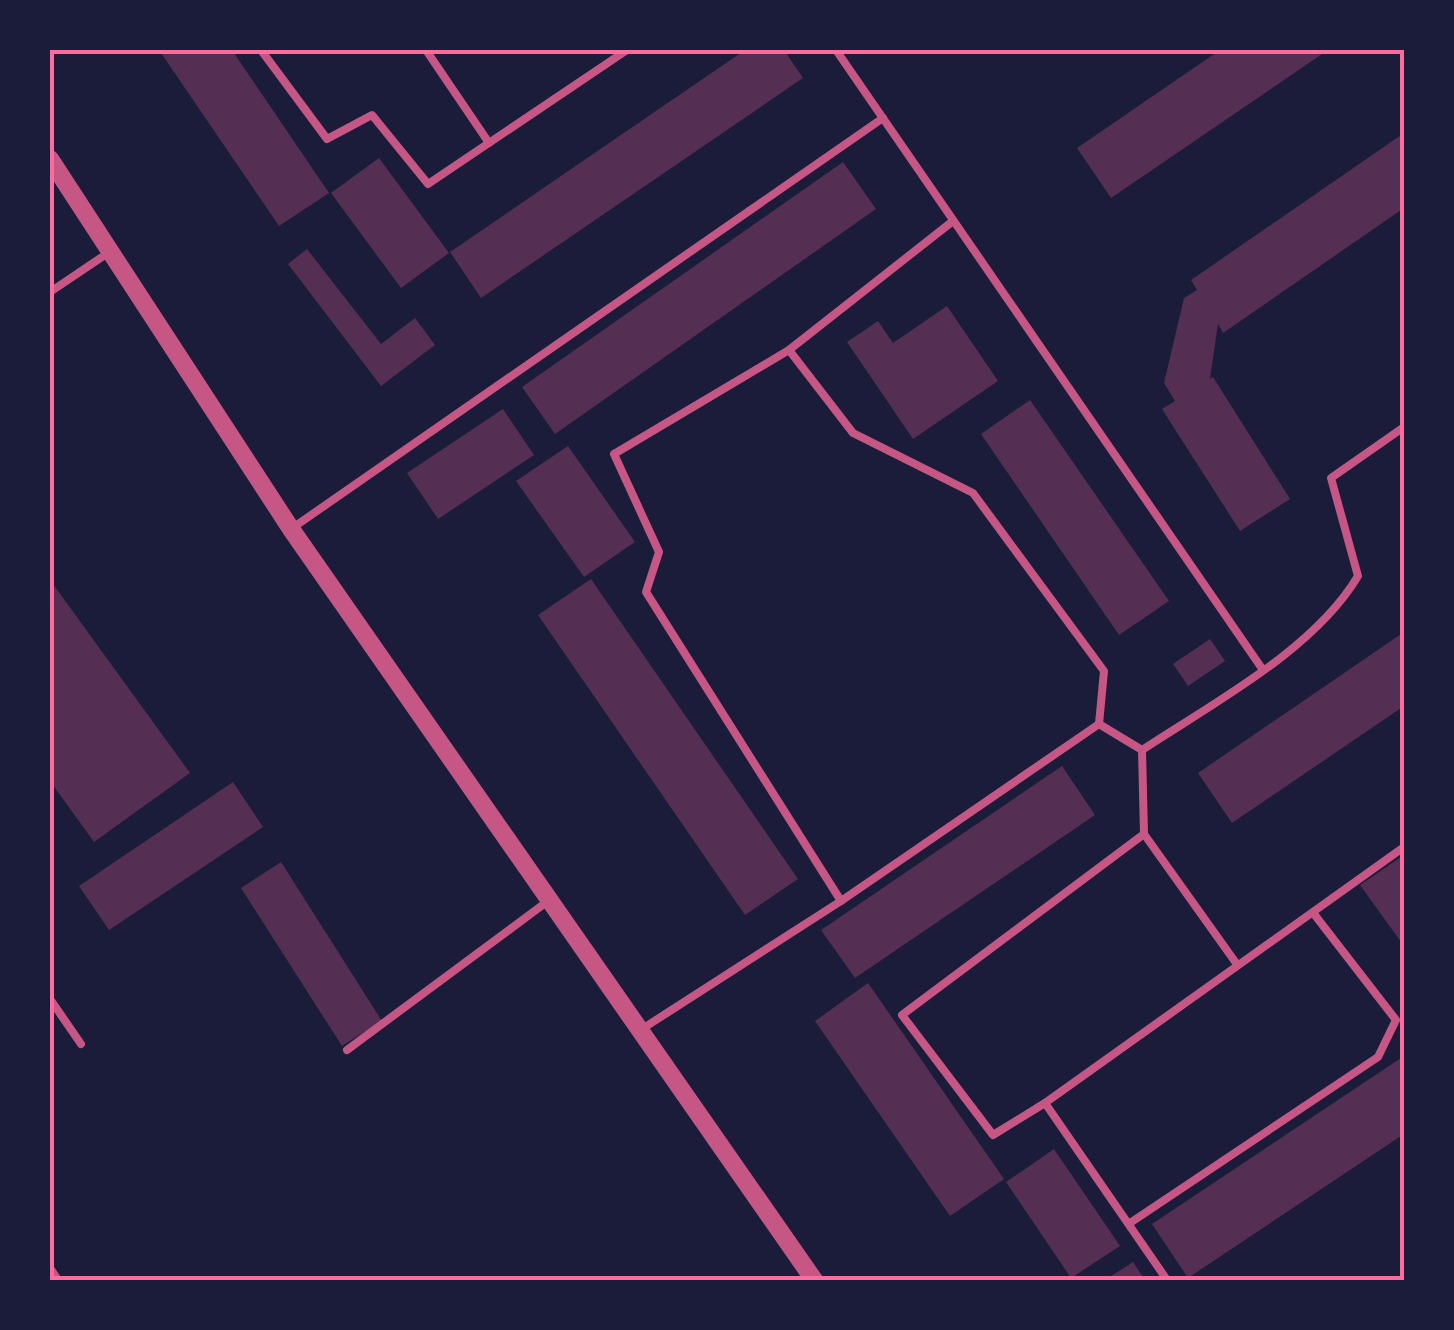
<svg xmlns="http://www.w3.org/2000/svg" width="1454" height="1330" font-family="Arial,sans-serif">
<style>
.building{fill:#542f53}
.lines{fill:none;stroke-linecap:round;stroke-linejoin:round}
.service{stroke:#c65784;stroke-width:8}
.tertiary{stroke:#c65784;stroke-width:18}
.neatline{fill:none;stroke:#ff6b9d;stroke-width:4}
</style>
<rect width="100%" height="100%" fill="#1b1b3a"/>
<g class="building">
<path d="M 159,50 L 232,50 L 329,193 L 279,226 Z"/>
<path d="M 745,50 L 784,50 L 803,78 L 481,298 L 450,252 Z"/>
<path d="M 1220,50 L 1328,50 L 1111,198 L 1077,148 Z"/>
<path d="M 1404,133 L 1404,208 L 1223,333 L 1218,324 L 1210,379 L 1213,377 L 1290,499 L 1240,531 L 1162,409 L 1175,401 L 1164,383 L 1184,298 L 1197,290 L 1191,280 Z"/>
<path d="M 379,158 L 449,253 L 401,288 L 331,193 Z"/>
<path d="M 843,162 L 876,209 L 555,434 L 522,387 Z"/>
<path d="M 307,249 L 381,344 L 415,318 L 435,345 L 381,386 L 288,264 Z"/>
<path d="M 947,306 L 998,381 L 913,439 L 847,342 L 878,321 L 893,343 Z"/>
<path d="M 1030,400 L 1169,601 L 1119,635 L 981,434 Z"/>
<path d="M 503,409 L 534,455 L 438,519 L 407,473 Z"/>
<path d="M 568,446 L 635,542 L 584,577 L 516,481 Z"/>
<path d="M 591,579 L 798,879 L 745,915 L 538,615 Z"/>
<path d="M 50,580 L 190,773 L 94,842 L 50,781 Z"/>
<path d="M 1404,632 L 1404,706 L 1232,823 L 1198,773 Z"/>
<path d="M 1210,639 L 1225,661 L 1188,686 L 1173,664 Z"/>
<path d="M 1062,766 L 1095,815 L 855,978 L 821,930 Z"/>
<path d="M 233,782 L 263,827 L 109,930 L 79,886 Z"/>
<path d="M 1404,855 L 1404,946 L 1360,885 Z"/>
<path d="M 281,862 L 382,1021 L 342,1046 L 241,888 Z"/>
<path d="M 868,983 L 1004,1179 L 950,1216 L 815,1021 Z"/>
<path d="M 1404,1056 L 1404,1134 L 1188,1278 L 1152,1224 Z"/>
<path d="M 1054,1149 L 1120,1246 L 1071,1278 L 1006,1182 Z"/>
<path d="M 1133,1262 L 1145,1280 L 1105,1280 Z"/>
</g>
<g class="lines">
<g class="service">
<path d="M 261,50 L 327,139 L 372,115 L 428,184 L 627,50"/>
<path d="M 426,50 L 489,143"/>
<path d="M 836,50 L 1263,670"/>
<path d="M 50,292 L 108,253"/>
<path d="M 1404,427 L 1331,478 L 1358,576 C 1314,650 1213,703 1142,750 L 1144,834 L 902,1015 L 993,1135 L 1045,1103 L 1404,847"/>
<path d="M 291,529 L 883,118"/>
<path d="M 1099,724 L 1142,750"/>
<path d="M 1144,834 L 1236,963"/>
<path d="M 841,901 L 646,592 L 659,552 L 614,454 L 789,350 L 953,221"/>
<path d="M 50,999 L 81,1044"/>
<path d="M 642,1029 L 841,901 L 1099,724 L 1104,671 L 973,493 L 853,433 L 789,350"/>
<path d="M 347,1050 L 548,901"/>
<path d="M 1045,1103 L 1167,1280"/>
<path d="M 1130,1223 L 1378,1057 L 1396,1020 L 1314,914"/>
<path d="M 50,1268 L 58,1280"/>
</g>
<path class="tertiary" d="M 50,159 L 291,529 L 814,1280"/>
</g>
<rect width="1454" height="1330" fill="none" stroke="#1b1b3a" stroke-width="105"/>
<rect x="52" y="52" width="1350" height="1226" class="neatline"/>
</svg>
